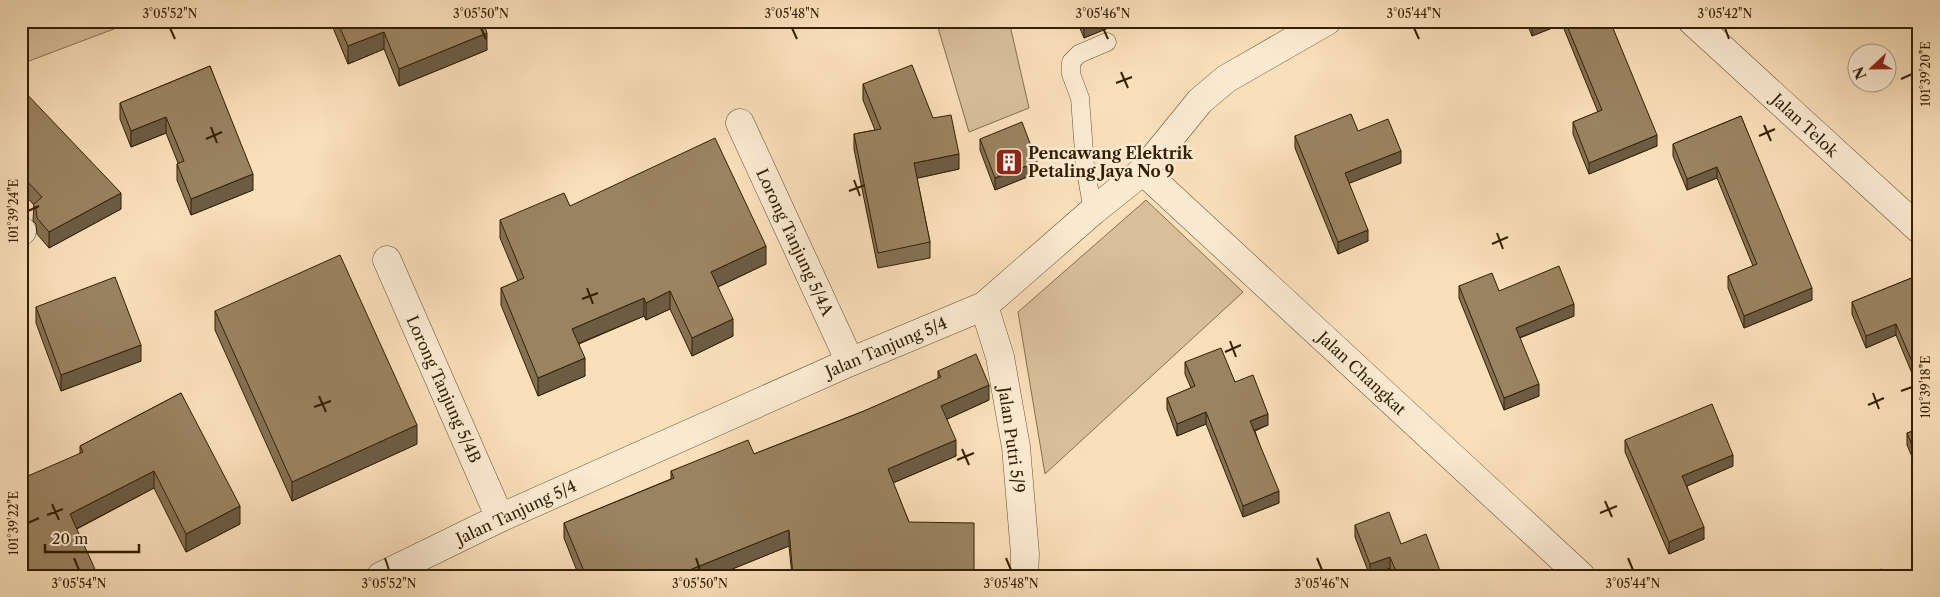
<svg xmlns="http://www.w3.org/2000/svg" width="1940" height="597" font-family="'Libre Caslon Text',serif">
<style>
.green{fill:#d8bf9b;stroke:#86704e}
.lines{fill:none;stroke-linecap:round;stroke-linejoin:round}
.service-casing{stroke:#65502f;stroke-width:19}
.minor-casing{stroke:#65502f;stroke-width:29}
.service{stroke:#fbead2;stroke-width:18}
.minor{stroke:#fbead2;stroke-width:28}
.wall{fill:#847153;stroke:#342001}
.shaded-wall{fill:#6c5c44;stroke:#342001}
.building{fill:#9a8361;stroke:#342001}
.ticks{fill:none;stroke:#342001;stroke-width:2}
.labels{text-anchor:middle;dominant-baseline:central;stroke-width:5;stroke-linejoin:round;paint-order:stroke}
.street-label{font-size:16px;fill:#342001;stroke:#fbead2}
.poi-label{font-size:16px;font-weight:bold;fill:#342001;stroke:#fbead2;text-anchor:start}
.neatline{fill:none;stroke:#342001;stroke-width:2}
.ticks-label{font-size:12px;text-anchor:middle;fill:#342001}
</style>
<rect width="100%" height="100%" fill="#f9dfba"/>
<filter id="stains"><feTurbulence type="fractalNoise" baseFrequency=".004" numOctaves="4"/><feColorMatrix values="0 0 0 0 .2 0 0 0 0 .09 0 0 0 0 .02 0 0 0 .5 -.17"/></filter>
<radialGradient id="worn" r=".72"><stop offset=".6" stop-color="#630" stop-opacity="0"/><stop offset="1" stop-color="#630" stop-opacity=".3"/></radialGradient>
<g class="green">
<path d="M 21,21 L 135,21 L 29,61 L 21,44 Z"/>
<path d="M 936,21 L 1009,21 L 1029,108 L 969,132 Z"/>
<path d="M 1146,200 L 1243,292 L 1045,474 L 1018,312 Z"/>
</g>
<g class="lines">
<g class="service-casing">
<path id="service" d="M 1093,211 L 1085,166 L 1080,98 L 1071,74 L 1071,62 L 1079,54 L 1107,42"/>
</g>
<g class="minor-casing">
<g id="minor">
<path d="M 1692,21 L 1919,229"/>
<path d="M 740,123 L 850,362"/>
<path d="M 1143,171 L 1581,576"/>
<path d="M 21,231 L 22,231"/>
<path d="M 387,260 L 500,518"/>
<path d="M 984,306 L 1000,357 L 1016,447 L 1025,554 L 1024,576"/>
<path d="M 381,576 L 500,518 L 850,362 L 984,306 L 1093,211 L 1143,171 L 1200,101 L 1226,79 L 1327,21"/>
</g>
</g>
<use href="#service" class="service"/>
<use href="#minor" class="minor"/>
</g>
<g class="wall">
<path d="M 331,21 L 483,21 L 487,50 L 399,86 L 384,49 L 348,64 L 331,23 Z"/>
<path d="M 1077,21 L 1125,21 L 1084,38 Z"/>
<path d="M 1526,21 L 1610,21 L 1657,146 L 1589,174 L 1573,134 L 1573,122 L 1598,112 L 1562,24 L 1532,36 Z"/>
<path d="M 210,66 L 253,190 L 191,215 L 177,180 L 177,164 L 178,163 L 166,133 L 131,147 L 120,119 L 120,103 Z"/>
<path d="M 863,84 L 933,118 L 959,169 L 917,178 L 930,242 L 930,258 L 878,268 L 854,149 L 854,134 L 875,130 L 863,100 Z"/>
<path d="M 21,88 L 121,209 L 49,248 L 37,234 L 36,224 L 33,221 L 34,205 L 21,191 Z"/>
<path d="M 1741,116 L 1812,300 L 1744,328 L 1728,288 L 1728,276 L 1753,266 L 1717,178 L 1687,190 L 1673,156 L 1673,144 Z"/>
<path d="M 1358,131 L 1401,163 L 1349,183 L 1368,241 L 1338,254 L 1295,148 L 1295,136 Z"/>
<path d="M 980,139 L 1037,173 L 995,190 L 980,150 Z"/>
<path d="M 500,220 L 766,264 L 718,287 L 733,336 L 692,356 L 670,309 L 646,320 L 644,316 L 579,344 L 585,376 L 538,396 L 501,305 L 501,288 L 518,281 L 500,238 Z"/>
<path d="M 1919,275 L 1919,390 L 1896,335 L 1866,348 L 1852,314 L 1852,302 Z"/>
<path d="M 1459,286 L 1499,291 L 1574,316 L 1520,338 L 1539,396 L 1504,410 L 1459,298 Z"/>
<path d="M 36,307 L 141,361 L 61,391 L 36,323 Z"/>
<path d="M 215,311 L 417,444 L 292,501 L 215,330 Z"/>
<path d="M 1185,362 L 1235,382 L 1268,425 L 1255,431 L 1279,503 L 1243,517 L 1206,424 L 1177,436 L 1167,409 L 1167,398 L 1191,388 L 1185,374 Z"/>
<path d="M 938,371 L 989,400 L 947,419 L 956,456 L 893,483 L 909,522 L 974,576 L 792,576 L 789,546 L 715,576 L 579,576 L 564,538 L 564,523 L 671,479 L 671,471 L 754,454 L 864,411 L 938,379 Z"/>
<path d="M 181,393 L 240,524 L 186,552 L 154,488 L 77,529 L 21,576 L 80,453 L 80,446 Z"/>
<path d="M 1919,429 L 1919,473 L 1907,445 L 1907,433 Z"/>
<path d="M 1625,440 L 1733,466 L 1687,486 L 1704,539 L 1669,554 L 1625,452 Z"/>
<path d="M 1355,525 L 1401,544 L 1442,576 L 1393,576 L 1390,568 L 1370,576 L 1355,537 Z"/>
</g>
<g class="shaded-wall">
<path d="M 1097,21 L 1125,21 L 1084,38 L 1084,27 Z"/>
<path d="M 1540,21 L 1562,21 L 1562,24 L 1532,36 L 1532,25 Z"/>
<path d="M 384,32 L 384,49 L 348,64 L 348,46 Z"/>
<path d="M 487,33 L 487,50 L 399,86 L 399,69 Z"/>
<path d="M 166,117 L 166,133 L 131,147 L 131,131 Z"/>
<path d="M 1657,135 L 1657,146 L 1589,174 L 1589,163 Z"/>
<path d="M 1401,151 L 1401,163 L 1345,185 L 1345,173 Z"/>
<path d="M 959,154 L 959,169 L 914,179 L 914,163 Z"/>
<path d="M 1037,162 L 1037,173 L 995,190 L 995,178 Z"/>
<path d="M 1717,167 L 1717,178 L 1687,190 L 1687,179 Z"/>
<path d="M 253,174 L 253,190 L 191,215 L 191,199 Z"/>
<path d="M 121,193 L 121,209 L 49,248 L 49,232 Z"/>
<path d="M 1368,230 L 1368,241 L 1338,254 L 1338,242 Z"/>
<path d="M 766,246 L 766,264 L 711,290 L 711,272 Z"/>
<path d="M 1812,288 L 1812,300 L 1744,328 L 1744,316 Z"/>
<path d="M 670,291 L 670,309 L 646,320 L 646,303 Z"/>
<path d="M 644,298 L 644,316 L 572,346 L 572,329 Z"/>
<path d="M 1574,304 L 1574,316 L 1516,339 L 1516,328 Z"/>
<path d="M 733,319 L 733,336 L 692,356 L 692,338 Z"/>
<path d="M 1896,324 L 1896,335 L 1866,348 L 1866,336 Z"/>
<path d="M 141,345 L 141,361 L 61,391 L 61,375 Z"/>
<path d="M 585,358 L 585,376 L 538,396 L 538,378 Z"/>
<path d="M 1539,384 L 1539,396 L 1504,410 L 1504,398 Z"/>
<path d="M 989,385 L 989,400 L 941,422 L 941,406 Z"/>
<path d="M 1206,412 L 1206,424 L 1177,436 L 1177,424 Z"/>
<path d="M 1268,414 L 1268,425 L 1250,432 L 1250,421 Z"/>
<path d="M 417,425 L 417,444 L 292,501 L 292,482 Z"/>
<path d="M 956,440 L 956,456 L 888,485 L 888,469 Z"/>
<path d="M 1733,455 L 1733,466 L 1682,488 L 1682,476 Z"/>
<path d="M 154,471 L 154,488 L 70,532 L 70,514 Z"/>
<path d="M 1279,491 L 1279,503 L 1243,517 L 1243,506 Z"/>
<path d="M 240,506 L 240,524 L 186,552 L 186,534 Z"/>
<path d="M 1704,527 L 1704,539 L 1669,554 L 1669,542 Z"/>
<path d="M 789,530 L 789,546 L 715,576 L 682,576 L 682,573 Z"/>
<path d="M 1390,557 L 1390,568 L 1370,576 L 1370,564 Z"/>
</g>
<g class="building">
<path d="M 337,21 L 483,21 L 487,33 L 399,69 L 384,32 L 348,46 Z"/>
<path d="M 1082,21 L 1097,21 L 1084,27 Z"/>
<path d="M 1530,21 L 1540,21 L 1532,25 Z"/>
<path d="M 1565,21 L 1610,21 L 1657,135 L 1589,163 L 1573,122 L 1602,110 Z"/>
<path d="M 912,65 L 933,118 L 951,115 L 959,154 L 914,163 L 930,242 L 878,253 L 854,134 L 881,129 L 863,84 Z"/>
<path d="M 210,66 L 253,174 L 191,199 L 177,164 L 184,161 L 166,117 L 131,131 L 120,103 Z"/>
<path d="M 21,88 L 121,193 L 49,232 L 37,218 L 36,208 L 33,205 L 42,197 L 21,175 Z"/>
<path d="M 1351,114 L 1358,131 L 1388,119 L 1401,151 L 1345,173 L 1368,230 L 1338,242 L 1295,136 Z"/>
<path d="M 1741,116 L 1812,288 L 1744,316 L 1728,276 L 1757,264 L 1717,167 L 1687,179 L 1673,144 Z"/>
<path d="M 1022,122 L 1037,162 L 995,178 L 980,139 Z"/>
<path d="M 715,138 L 766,246 L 711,272 L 733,319 L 692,338 L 670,291 L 646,303 L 644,298 L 572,329 L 585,358 L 538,378 L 501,288 L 524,278 L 500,220 L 564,193 L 570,206 Z"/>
<path d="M 340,255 L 417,425 L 292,482 L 215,311 Z"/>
<path d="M 1559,266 L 1574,304 L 1516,328 L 1539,384 L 1504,398 L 1459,286 L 1492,273 L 1499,291 Z"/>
<path d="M 1919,275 L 1919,378 L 1896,324 L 1866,336 L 1852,302 Z"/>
<path d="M 115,277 L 141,345 L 61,375 L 36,307 Z"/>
<path d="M 1221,348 L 1235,382 L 1253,375 L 1268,414 L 1250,421 L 1279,491 L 1243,506 L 1206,412 L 1177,424 L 1167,398 L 1195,386 L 1185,362 Z"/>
<path d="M 976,354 L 989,385 L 941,406 L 956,440 L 888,469 L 909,522 L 974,523 L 974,576 L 793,576 L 789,530 L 682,573 L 683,576 L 586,576 L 564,523 L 674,478 L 671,471 L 748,440 L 754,454 L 864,411 L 941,377 L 938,371 Z"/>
<path d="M 181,393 L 240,506 L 186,534 L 154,471 L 70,514 L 98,576 L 21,576 L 21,479 L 83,452 L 80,446 Z"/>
<path d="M 1712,404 L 1733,455 L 1682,476 L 1704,527 L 1669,542 L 1625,440 Z"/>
<path d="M 1919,429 L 1919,462 L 1907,433 Z"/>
<path d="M 1389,512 L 1401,544 L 1426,534 L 1442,576 L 1398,576 L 1390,557 L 1370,564 L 1355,525 Z"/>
<path d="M 1881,569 L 1883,576 L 1866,576 Z"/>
<path d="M 433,572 L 434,576 L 426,576 Z"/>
</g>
<path class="ticks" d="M 170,28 L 175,39M 481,28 L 486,39M 792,28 L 797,39M 1103,28 L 1108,39M 1414,28 L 1419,39M 1725,28 L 1729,39M 1121,72 L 1128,88M 1901,79 L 1912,74M 1116,83 L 1132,77M 1764,125 L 1771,141M 211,127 L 217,143M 1759,136 L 1775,129M 206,139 L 222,132M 854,180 L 860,196M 849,191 L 865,185M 28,211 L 39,206M 1497,233 L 1503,249M 1492,244 L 1508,237M 587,288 L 593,304M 582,299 L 598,293M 1230,341 L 1236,357M 1225,352 L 1241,345M 1901,391 L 1912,387M 1873,393 L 1879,409M 319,396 L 326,412M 1868,405 L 1884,398M 314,407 L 331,401M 962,449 L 969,465M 957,460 L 974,453M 1605,501 L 1612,517M 52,504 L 59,520M 1600,513 L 1617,506M 47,515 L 63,509M 28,523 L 39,518M 74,558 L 79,570M 385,558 L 389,570M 696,558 L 700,570M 1006,558 L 1011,570M 1317,558 L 1322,570M 1628,558 L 1633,570"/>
<defs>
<g id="building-square" transform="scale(1.4375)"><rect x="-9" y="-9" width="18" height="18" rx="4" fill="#8f2418" stroke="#fbead2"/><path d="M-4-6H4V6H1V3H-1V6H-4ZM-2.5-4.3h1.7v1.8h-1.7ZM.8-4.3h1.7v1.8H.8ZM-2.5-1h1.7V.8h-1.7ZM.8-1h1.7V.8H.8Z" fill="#fff"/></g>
</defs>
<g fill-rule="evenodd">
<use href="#building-square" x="1009" y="162"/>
</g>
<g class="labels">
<g class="street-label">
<text transform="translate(1805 125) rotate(43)">Jalan Telok</text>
<text transform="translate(795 242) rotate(65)">Lorong Tanjung 5/4A</text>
<text transform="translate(886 347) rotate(-23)">Jalan Tanjung 5/4</text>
<text transform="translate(1362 373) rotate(43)">Jalan Changkat</text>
<text transform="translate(444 389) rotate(66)">Lorong Tanjung 5/4B</text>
<text transform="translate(1012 440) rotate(82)">Jalan Putri 5/9</text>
<text transform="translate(516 512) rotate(-25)">Jalan Tanjung 5/4</text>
</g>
<g class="poi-label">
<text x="1028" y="153">Pencawang Elektrik<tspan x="1028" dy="18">Petaling Jaya No 9</tspan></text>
</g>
</g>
<rect width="1940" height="597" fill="none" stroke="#f9dfba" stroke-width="55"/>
<g transform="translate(1872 68) rotate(248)"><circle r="24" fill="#fbead2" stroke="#ab997e"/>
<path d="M0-4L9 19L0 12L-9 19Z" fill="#8f2418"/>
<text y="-8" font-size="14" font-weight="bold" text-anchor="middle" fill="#342001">N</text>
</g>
<path d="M45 544v8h94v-8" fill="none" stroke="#342001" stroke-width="2.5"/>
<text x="52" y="544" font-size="15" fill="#342001" stroke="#fbead2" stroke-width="4" paint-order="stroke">20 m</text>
<rect x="28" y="28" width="1884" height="542" class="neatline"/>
<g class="ticks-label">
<text x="170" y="18">3°05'52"N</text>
<text x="481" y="18">3°05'50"N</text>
<text x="792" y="18">3°05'48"N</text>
<text x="1103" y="18">3°05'46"N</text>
<text x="1414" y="18">3°05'44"N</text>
<text x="1725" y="18">3°05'42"N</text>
<text transform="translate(1926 74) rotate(-90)" y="4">101°39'20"E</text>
<text transform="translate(14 211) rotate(-90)" y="4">101°39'24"E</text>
<text transform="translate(1926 387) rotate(-90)" y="4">101°39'18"E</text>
<text transform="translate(14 523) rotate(-90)" y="4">101°39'22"E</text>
<text x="79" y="588">3°05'54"N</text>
<text x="389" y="588">3°05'52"N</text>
<text x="700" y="588">3°05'50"N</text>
<text x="1011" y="588">3°05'48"N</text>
<text x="1322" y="588">3°05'46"N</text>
<text x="1633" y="588">3°05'44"N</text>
</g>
<rect width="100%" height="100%" filter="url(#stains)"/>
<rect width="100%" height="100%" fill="url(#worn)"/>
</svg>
